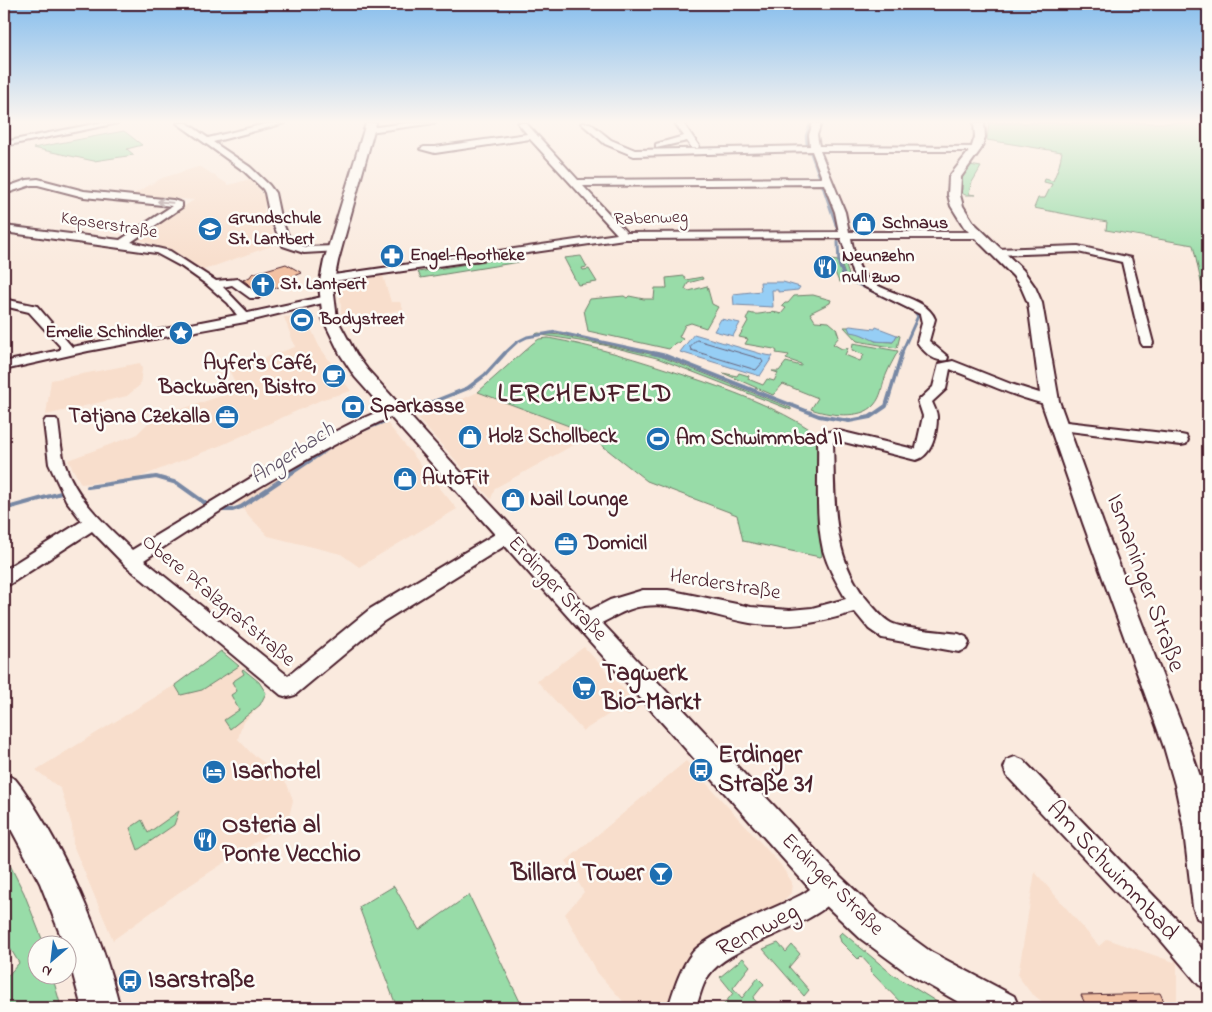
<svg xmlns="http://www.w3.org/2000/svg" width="1212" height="1012" font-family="'Indie Flower',sans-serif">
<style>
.built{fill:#f8decc}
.green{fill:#98dca8;stroke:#717e6a}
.water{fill:#96cef5;stroke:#7888a4}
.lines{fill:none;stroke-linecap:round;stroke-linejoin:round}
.shore{stroke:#68657c;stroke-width:1}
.stream-far2{stroke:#7888a4;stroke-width:2.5}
.stream-far1{stroke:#7888a4;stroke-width:3}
.stream{stroke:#7888a4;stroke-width:4}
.building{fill:#f2c1a3;stroke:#4a1f2b}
.minor-casing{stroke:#4a1f2b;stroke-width:4}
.tertiary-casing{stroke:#4a1f2b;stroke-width:4}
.secondary-casing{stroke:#4a1f2b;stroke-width:4}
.minor{fill:#fdfcf7;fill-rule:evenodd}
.tertiary{fill:#fdfcf7;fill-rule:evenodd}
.secondary{fill:#fdfcf7;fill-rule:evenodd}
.oneway{stroke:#ac999b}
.labels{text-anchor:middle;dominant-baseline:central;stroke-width:5;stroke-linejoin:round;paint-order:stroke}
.far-poi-label{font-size:18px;font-weight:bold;fill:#4a1f2b;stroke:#fdfcf7;text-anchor:start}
.far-street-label{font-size:18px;fill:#4a1f2b;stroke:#fdfcf7}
.poi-label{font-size:21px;font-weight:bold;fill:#4a1f2b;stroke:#fdfcf7;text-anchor:start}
.street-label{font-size:21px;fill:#4a1f2b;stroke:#fdfcf7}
.water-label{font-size:22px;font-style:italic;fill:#615468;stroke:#fdfcf7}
.near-street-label{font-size:25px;fill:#4a1f2b;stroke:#fdfcf7}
.near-poi-label{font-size:25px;font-weight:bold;fill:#4a1f2b;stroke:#fdfcf7;text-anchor:start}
.district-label{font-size:26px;font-weight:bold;letter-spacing:1px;fill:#4a1f2b;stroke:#fdfcf7}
</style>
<rect width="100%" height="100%" fill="#faeade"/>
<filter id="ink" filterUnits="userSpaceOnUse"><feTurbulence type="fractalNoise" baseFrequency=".02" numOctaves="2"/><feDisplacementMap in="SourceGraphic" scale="10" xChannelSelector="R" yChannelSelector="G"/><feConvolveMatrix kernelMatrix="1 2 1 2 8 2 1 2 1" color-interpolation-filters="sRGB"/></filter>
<g filter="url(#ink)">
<g class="built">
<path d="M 198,167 L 201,167 L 229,185 L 250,179 L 256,185 L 264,196 L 265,201 L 264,213 L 271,225 L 275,240 L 274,245 L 203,270 L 179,254 L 135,238 L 194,200 L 132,195 L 162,178 Z"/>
<path d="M 383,276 L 391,302 L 400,302 L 403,309 L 342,324 L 340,294 L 342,285 L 348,281 Z"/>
<path d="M 305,316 L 319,346 L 351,391 L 323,399 L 224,444 L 135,479 L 81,484 L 68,460 L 136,435 L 152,419 L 239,390 L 229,370 L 295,347 L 284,317 Z"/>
<path d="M 140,363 L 142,369 L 140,385 L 127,396 L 46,415 L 51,380 Z"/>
<path d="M 478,392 L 585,432 L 590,436 L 495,488 L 491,499 L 418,419 Z"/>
<path d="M 383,418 L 457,509 L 359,567 L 341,554 L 268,536 L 234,500 L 269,478 Z"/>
<path d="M 584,647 L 640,707 L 628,716 L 617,709 L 583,731 L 537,681 Z"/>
<path d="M 221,651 L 259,682 L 266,693 L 260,705 L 242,724 L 238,739 L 251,753 L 275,771 L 287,784 L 293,800 L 289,817 L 279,827 L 178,893 L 113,940 L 73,845 L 72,826 L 61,789 L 36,770 L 175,685 Z"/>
<path d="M 686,761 L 780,864 L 792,882 L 791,893 L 783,901 L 747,924 L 707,941 L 698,948 L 678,976 L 669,1008 L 629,1008 L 596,971 L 565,914 L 584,892 L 566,861 Z"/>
<path d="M 1035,872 L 1099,946 L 1107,939 L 1174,962 L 1177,958 L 1177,1008 L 1050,1008 L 1030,992 L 1018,976 Z"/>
</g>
<g class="green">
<path d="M 989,123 L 1208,123 L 1208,314 L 1193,245 L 1106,230 L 1107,222 L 1034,208 L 1038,198 L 1045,198 L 1052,184 L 1044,182 L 1045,179 L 1053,181 L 1059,166 L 1062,152 L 987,140 Z"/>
<path d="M 124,131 L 142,145 L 127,149 L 134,155 L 94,161 L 33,148 Z"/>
<path d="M 970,165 L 981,167 L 971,184 L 969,194 L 976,195 L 965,195 L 959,191 L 961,178 Z"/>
<path d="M 517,256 L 519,262 L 421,278 L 418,272 Z"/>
<path d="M 581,256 L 587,267 L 582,268 L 583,270 L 589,269 L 597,282 L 578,285 L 564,258 Z"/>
<path d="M 830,260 L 839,261 L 842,275 L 846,278 L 840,261 L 844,260 L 850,278 L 839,282 Z"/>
<path d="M 684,276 L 686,280 L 702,277 L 703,279 L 688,283 L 685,289 L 689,291 L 707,286 L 712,304 L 718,307 L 706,328 L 691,323 L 685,325 L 679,337 L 683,339 L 679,343 L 675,343 L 669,349 L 588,331 L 584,310 L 590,299 L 624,296 L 627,298 L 629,296 L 644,299 L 654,299 L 655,288 L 667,288 L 666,278 Z"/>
<path d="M 813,295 L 831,300 L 830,303 L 810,313 L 815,321 L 829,322 L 836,328 L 839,337 L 833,344 L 842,349 L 848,348 L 845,355 L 860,361 L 864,355 L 852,350 L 853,343 L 898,351 C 894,359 889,367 886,375 C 882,385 882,396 874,405 C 861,420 827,415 811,409 L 818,398 L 783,384 L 773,395 L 723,373 L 737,376 L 739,373 L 749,376 L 748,379 L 763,385 L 767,379 L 774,381 L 778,373 L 772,371 L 779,371 L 786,362 L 801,366 L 801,364 L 786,359 L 789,355 L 776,353 L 777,351 L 774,349 L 745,344 L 748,339 L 739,337 L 748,321 L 746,320 L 749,313 C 761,317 768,309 781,314 L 786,308 L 782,306 L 785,303 L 788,303 L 794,296 Z"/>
<path d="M 844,327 L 848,327 L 851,332 L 862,333 L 875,341 L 893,342 L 897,335 L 900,336 L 897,348 L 857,341 Z"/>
<path d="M 538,333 L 561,335 L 660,356 L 791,408 L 791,410 L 657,358 L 604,345 L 536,334 Z"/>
<path d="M 548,338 C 594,346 639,360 684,375 C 729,390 775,406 816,433 L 819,446 L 819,514 L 822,556 L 820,557 L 743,541 L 737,515 L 647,481 L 585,432 L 478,392 L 532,344 L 539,339 Z"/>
<path d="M 221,651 L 239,666 L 202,690 L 181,695 L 175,685 Z"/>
<path d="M 243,669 L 259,682 L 266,693 L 260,705 L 230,729 L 224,720 L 239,710 L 231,695 L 237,691 L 232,682 L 244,674 L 242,670 Z"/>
<path d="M 179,811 L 174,825 L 138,850 L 130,828 L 142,820 L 148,833 Z"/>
<path d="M 4,853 L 24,893 L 44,944 L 38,944 L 38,974 L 52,975 L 60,1003 L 58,1008 L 4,1008 L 4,980 L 19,963 L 4,938 Z"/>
<path d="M 394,886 L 419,930 L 469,895 L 522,1006 L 519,1008 L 397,1008 L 359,907 Z"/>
<path d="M 842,932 L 892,974 L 937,1002 L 933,1008 L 906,1008 L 870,971 L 871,967 L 861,956 L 858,959 L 841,942 L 839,935 Z"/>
<path d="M 778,943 L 786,952 L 792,945 L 800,954 L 789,967 L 809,990 L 804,996 L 763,949 Z"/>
<path d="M 743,958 L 750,966 L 733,988 L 742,998 L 758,978 L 764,984 L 753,998 L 762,1008 L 721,1008 L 733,993 L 720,977 Z"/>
</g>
<g class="water">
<path d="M 760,282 L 783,282 L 800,287 L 798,290 L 778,292 L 778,290 L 772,290 L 773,307 L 734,305 L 733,294 L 761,291 Z"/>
<path d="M 721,319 L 740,323 L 733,336 L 714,331 Z"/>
<path d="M 850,326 L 875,329 L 876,327 L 897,335 L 893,342 C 888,341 881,342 876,341 C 867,338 862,333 850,332 L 848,327 Z"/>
<path d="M 694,334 L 765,355 L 773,356 L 760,376 L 680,352 Z"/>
</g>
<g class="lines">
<path class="shore" d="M 697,340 L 761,359 L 763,362 L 756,370 L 691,350 L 690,347 Z"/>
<g class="stream-far2">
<path d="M 807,145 L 806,136 L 810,123"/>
<path d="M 810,151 L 820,178"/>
<path d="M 822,184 L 836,225"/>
</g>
<g class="stream-far1">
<path d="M 836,224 L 838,230"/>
<path d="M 838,242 L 839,265 L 845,278 L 915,312 L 918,316 L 901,354"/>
<path d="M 504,354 L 517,342 L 527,337 L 556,332 L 658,354"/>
</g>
<g class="stream">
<path d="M 653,353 L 666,356 L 819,416 L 849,421 L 870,417 L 886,406 L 902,353"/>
<path d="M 413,410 L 468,388 L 485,375 L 505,353"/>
<path d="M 363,430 L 385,421"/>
<path d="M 88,487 L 156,477 L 177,483 L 205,503"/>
<path d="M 4,509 L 61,493"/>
<path d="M 217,510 L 232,510 L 241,507 L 336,443"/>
</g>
</g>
<g class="building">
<path d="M 286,264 L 302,273 L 287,279 L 291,282 L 261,294 L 243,280 L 250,277 L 252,274 Z"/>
<path d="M 1160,993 L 1167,1008 L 1087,1008 L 1081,995 Z"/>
</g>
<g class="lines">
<g class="minor-casing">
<g id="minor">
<path d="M 4,123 L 12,123 L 4,127 Z"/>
<path d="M 99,123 L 118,123 L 4,146 L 4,142 Z"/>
<path d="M 177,123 L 187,123 L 208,138 L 269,123 L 285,123 L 213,142 L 250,167 L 269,185 L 275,193 L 280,217 L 291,242 L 305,247 L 335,246 L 340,249 L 339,251 L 304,253 L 283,246 L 270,217 L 265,193 L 263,189 L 244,171 Z"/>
<path d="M 406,123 L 435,123 L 369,132 L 365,130 L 369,128 Z"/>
<path d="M 518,123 L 526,123 L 578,180 L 822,178 L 812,151 L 634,156 L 605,144 L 581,123 L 590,123 L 611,140 L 635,150 L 810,146 L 809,135 L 813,123 L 821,123 L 817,135 L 819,146 L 979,147 L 979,151 L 820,151 L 845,212 L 849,232 L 979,232 L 984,235 L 979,238 L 851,238 C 853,249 857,266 864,275 C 880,295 926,295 935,319 L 929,341 L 948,357 L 947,360 C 934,363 923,351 917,342 L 922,323 L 920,314 L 865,287 L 854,278 L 841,238 L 624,239 L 327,282 L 323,281 L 321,279 L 323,277 L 327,276 L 617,234 L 530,139 L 435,153 L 420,149 L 424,147 L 435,147 L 527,134 ZM 824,184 L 835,212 L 839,232 L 627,233 L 583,186 Z"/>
<path d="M 675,123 L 683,123 L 699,146 L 698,148 L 692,148 L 687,141 L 656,148 L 656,144 L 684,136 Z"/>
<path d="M 38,179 L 84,191 L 173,200 L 182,203 L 182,207 L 131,242 L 170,251 L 216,281 L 238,279 L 258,294 L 260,296 L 258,298 L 250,298 L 232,285 L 223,287 L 248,313 L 327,296 L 333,299 L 331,301 L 245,322 L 88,351 L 4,370 L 4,362 L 60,350 L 60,346 L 29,312 L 4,306 L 4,299 L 37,306 L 72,347 L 237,315 L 228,303 L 206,284 L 182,267 L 156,253 L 4,232 L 4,226 L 120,240 L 172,206 L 84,197 L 38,185 L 31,185 L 4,194 L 4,188 L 27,180 Z"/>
<path d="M 1078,246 L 1131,258 L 1153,343 L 1151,346 L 1143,346 L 1141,343 L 1122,262 L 1078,252 L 997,255 L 992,252 L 997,249 Z"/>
<path d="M 953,361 L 1011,384 L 1055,398 L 1057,401 L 1055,404 C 1039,408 969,376 950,369 L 946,389 L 932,402 C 934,407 937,412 937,417 C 937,433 932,456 916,460 L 836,440 L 833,442 C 835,497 830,557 869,602 C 876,610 882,618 891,623 C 901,629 945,632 959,634 L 966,637 L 969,643 L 966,649 L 959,652 L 882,638 L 869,629 L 855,612 C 817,623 790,629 750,623 C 715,617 680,602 644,606 C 624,608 607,622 588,629 L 581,627 L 579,621 L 581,615 L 610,600 L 643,590 L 668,590 L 751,607 L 790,610 L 812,608 L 846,599 C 837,583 828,568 823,550 C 815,515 819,475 818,439 L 820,435 L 835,430 L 914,449 L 916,448 L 923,416 L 918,401 L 933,387 L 939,364 Z"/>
<path d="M 394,405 L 399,407 L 401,410 L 399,413 C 309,454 226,506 144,560 L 288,676 L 370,609 L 502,530 L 508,528 L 514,530 L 516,535 L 514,540 L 384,621 L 295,695 L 288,697 L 281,695 L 125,565 L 92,531 L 10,584 L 4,586 L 4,570 L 82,521 L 66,500 L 49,464 L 44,422 L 46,419 L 56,419 L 58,422 C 60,436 61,452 65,465 C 77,500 106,525 132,550 L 287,456 L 354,422 Z"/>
<path d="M 1058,421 L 1181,435 L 1186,436 L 1188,440 L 1186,444 L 1181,445 L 1053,429 L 1051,426 L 1053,423 Z"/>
<path d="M 1015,757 L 1023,760 L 1178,921 L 1208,956 L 1208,989 L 1199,985 L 1160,939 L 1007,776 L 1004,768 L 1007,760 Z"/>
<path d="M 830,876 L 839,879 L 842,888 C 828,923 742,940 713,970 C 703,980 700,995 696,1008 L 668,1008 C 674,989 680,968 693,952 C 710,933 776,908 801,895 C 812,889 819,880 830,876 Z"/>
</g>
</g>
<g class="tertiary-casing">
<g id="tertiary">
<path d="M 366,123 L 376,123 L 338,261 L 333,286 L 337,319 L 356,354 L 367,369 L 477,490 L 841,877 L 883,917 L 931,952 L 1014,996 L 1019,1008 L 969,1008 L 909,974 L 861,939 L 819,899 L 355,377 L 340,354 L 323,319 L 319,286 L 324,261 Z"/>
<path d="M 974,123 L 984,123 L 985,137 L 981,149 L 961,177 L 960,195 L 963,206 L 973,222 L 1023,270 L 1035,287 L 1042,303 L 1059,401 L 1103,523 L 1190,747 L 1203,785 L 1208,810 L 1208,922 L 1197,918 L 1193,907 L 1183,824 L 1175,785 L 1164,747 L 1083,523 L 1041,401 L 1028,303 L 1021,287 L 1013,276 L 964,227 L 951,206 L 948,195 L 949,177 L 971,149 L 975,137 Z"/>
</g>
</g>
<g class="secondary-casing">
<path id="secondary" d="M 4,774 L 15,779 L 22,788 C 66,851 102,934 120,1008 L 82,1008 L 68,956 L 68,944 L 64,944 L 40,883 L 4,816 Z"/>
</g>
<use href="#minor" class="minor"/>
<use href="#tertiary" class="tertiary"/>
<use href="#secondary" class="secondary"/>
</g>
<defs><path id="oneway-shaft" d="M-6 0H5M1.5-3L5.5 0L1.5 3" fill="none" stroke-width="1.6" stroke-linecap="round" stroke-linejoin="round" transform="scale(1.25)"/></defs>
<use class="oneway" href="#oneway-shaft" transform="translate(165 202) rotate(-175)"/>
</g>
<linearGradient id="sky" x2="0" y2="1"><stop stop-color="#87beed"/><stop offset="0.46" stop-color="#fdf6f0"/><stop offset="1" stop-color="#fdf6f0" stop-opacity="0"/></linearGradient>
<rect width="1212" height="265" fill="url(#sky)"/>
<defs>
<g id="shop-disc" transform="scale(1.25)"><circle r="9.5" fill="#1f6fb2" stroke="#fdfcf7"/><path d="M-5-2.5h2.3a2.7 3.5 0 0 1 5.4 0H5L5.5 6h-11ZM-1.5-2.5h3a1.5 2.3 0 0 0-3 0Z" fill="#fff"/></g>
<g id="school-disc" transform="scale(1.25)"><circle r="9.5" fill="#1f6fb2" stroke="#fdfcf7"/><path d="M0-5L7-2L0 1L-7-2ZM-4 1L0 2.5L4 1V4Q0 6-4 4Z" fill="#fff"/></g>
<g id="pharmacy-disc" transform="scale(1.25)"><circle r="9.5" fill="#1f6fb2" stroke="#fdfcf7"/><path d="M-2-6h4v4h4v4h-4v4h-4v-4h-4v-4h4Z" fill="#fff"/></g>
<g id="restaurant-disc" transform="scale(1.25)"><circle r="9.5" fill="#1f6fb2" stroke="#fdfcf7"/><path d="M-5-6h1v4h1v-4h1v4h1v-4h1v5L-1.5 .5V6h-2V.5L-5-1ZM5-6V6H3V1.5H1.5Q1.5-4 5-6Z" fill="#fff"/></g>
<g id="church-disc" transform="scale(1.25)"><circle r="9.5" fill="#1f6fb2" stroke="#fdfcf7"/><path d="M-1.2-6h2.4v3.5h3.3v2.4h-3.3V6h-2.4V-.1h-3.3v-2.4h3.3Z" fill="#fff"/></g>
<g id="stadium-disc" transform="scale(1.25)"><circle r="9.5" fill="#1f6fb2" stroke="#fdfcf7"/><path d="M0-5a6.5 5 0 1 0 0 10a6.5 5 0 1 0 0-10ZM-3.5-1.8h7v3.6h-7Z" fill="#fff"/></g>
<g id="sight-disc" transform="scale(1.25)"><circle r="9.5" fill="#1f6fb2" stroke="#fdfcf7"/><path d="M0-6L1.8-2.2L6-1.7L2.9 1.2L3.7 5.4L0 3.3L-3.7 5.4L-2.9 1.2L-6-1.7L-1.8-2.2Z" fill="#fff"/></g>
<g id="cafe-disc" transform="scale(1.25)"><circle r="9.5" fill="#1f6fb2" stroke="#fdfcf7"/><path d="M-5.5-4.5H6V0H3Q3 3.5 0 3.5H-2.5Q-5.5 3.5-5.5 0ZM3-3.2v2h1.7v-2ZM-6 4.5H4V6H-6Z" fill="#fff"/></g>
<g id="bank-disc" transform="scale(1.25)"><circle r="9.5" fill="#1f6fb2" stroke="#fdfcf7"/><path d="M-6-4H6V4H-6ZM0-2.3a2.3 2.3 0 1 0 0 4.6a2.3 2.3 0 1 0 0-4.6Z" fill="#fff"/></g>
<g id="office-disc" transform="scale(1.25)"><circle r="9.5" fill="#1f6fb2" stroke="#fdfcf7"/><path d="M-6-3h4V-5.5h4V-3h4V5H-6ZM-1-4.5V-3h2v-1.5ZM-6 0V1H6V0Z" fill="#fff"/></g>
<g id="supermarket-disc" transform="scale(1.25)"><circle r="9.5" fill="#1f6fb2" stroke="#fdfcf7"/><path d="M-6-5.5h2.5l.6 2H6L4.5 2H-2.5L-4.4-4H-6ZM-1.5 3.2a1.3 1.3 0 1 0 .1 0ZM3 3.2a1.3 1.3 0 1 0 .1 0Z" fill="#fff"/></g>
<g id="bus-disc" transform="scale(1.25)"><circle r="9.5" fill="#1f6fb2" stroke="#fdfcf7"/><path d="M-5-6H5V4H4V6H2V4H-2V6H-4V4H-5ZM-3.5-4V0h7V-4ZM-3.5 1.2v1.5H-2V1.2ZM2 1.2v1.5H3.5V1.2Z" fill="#fff"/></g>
<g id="hotel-disc" transform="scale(1.25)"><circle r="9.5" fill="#1f6fb2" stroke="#fdfcf7"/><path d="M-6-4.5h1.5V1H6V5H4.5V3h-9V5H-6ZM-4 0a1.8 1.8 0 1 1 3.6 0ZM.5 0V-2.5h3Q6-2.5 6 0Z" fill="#fff"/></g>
<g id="bar-disc" transform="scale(1.25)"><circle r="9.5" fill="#1f6fb2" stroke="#fdfcf7"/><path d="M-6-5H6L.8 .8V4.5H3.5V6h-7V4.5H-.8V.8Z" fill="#fff"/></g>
</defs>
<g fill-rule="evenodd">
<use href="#shop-disc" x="864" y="224"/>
<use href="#school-disc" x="210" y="229"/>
<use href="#pharmacy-disc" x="392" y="256"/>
<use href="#restaurant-disc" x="825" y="267"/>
<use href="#church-disc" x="263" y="285"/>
<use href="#stadium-disc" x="302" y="320"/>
<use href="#sight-disc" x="181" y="333"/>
<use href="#cafe-disc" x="334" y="376"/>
<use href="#bank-disc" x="353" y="407"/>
<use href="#office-disc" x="227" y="417"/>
<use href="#shop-disc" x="470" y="437"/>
<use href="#stadium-disc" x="658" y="439"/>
<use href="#shop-disc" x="405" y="479"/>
<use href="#shop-disc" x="513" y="500"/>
<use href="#office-disc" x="566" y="544"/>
<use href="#supermarket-disc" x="584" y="688"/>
<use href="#bus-disc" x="701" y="770"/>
<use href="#hotel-disc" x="214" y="772"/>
<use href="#restaurant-disc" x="205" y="840"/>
<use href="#bar-disc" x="661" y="874"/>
<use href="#bus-disc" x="130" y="981"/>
</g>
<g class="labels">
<g class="far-poi-label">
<text x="228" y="219">Grundschule<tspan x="228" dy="21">St. Lantbert</tspan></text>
<text x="882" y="224">Schnaus</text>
<text x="410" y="256">Engel-Apotheke</text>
<text x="842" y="257">Neunzehn<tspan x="842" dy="21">null zwo</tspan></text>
<text x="280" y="285">St. Lantpert</text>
<text x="320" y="320">Bodystreet</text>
<text x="164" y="333" text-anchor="end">Emelie Schindler</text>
</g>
<g class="far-street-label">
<text transform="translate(651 219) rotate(-2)">Rabenweg</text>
<text transform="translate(109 226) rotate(9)">Kepserstraße</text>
</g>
<g class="poi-label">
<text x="316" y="364" text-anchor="end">Ayfer's Café,<tspan x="316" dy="24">Backwaren, Bistro</tspan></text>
<text x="370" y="407">Sparkasse</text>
<text x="210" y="417" text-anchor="end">Tatjana Czekalla</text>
<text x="488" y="437">Holz Schollbeck</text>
<text x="676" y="439">Am Schwimmbad II</text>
<text x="422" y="479">AutoFit</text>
<text x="530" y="500">Nail Lounge</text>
<text x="584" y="544">Domicil</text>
</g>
<g class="street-label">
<text transform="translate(725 585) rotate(9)">Herderstraße</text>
<text transform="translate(557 589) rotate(47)">Erdinger Straße</text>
<text transform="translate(218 601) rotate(40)">Obere Pfalzgrafstraße</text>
<text transform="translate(832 885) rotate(45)">Erdinger Straße</text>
</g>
<g class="water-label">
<text transform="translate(293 454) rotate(-33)">Angerbach</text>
</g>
<g class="near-street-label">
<text transform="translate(1145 583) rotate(70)">Ismaninger Straße</text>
<text transform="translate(1112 871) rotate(47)">Am Schwimmbad</text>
<text transform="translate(758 931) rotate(-28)">Rennweg</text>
</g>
<g class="near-poi-label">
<text x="602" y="674">Tagwerk<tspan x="602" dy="29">Bio-Markt</tspan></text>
<text x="718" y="756">Erdinger<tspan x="718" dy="29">Straße 31</tspan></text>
<text x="232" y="772">Isarhotel</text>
<text x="222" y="826">Osteria al<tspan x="222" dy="29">Ponte Vecchio</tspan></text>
<text x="644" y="874" text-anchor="end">Billard Tower</text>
<text x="148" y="981">Isarstraße</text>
</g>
<g class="district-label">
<text x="585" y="395">LERCHENFELD</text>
</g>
</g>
<rect width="1212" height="1012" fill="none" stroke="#fdfcf7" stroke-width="20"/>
<rect x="10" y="10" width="1192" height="992" fill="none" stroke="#4a1f2b" stroke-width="2" filter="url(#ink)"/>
<g transform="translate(52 960) rotate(208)"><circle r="24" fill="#fdfcf7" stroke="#b5a4a5"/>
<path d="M0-4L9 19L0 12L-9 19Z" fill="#1f6fb2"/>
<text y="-8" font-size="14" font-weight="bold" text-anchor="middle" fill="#4a1f2b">N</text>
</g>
</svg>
